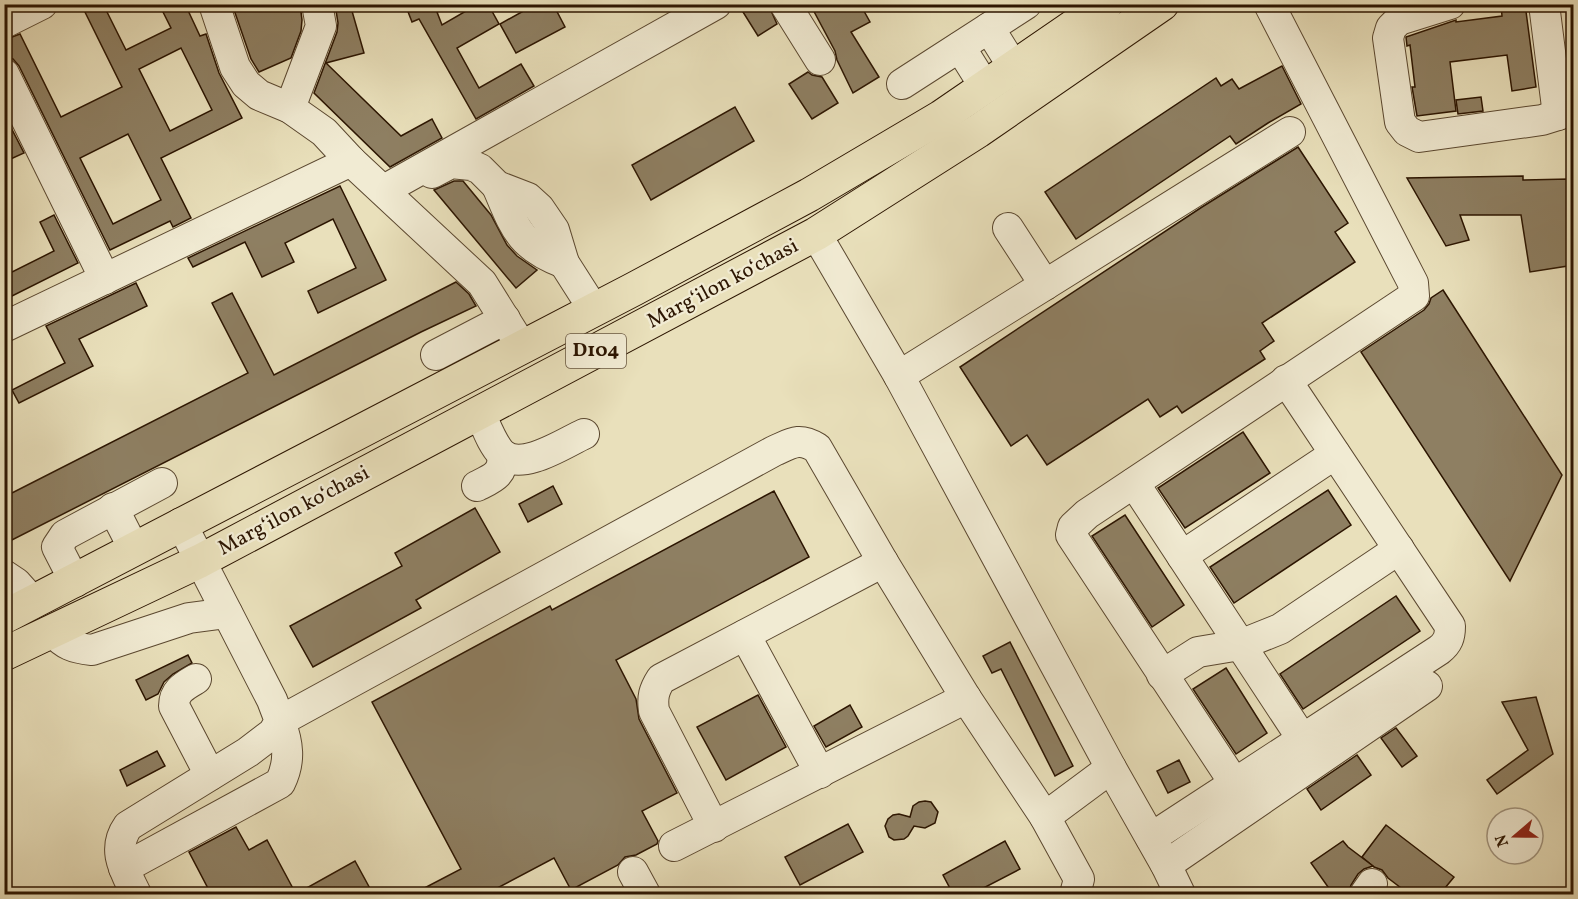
<svg xmlns="http://www.w3.org/2000/svg" width="1578" height="899" font-family="Vollkorn,serif">
<style>
.building{fill:#8e7f62;stroke:#2c1501;stroke-width:1.5;fill-rule:evenodd}
.lines{fill:none;stroke-linecap:round;stroke-linejoin:round}
.minor-casing{stroke:#5b4830;stroke-width:32}
.major-casing{stroke:#2c1501;stroke-width:35}
.minor{stroke:#f1ebd3;stroke-width:30}
.major{stroke:#e9e0bb;stroke-width:33}
.labels{text-anchor:middle;dominant-baseline:central;stroke-width:4.5;stroke-linejoin:round;paint-order:stroke}
.shield{fill:#f1ebd3;stroke:#675540;stroke-width:1.5}
.shield-label{font-size:20px;font-weight:bold;fill:#2c1501}
.street-label{font-size:21px;fill:#2c1501;stroke:#f1ebd3}
</style>
<rect width="100%" height="100%" fill="#e9e0bb"/>
<filter id="stains"><feTurbulence type="fractalNoise" baseFrequency=".00333" numOctaves="4"/><feColorMatrix values="0 0 0 0 .2 0 0 0 0 .09 0 0 0 0 .02 0 0 0 .5 -.17"/></filter>
<radialGradient id="worn" r=".72"><stop offset=".6" stop-color="#630" stop-opacity="0"/><stop offset="1" stop-color="#630" stop-opacity=".3"/></radialGradient>
<g class="building">
<path d="M 81,4 L 103,4 L 126,50 L 171,28 L 159,4 L 185,4 L 200,36 L 206,34 L 219,73 L 242,118 L 161,158 L 191,218 L 173,227 L 170,221 L 110,250 L 19,66 L 13,59 L 4,57 L 4,40 L 20,34 L 61,117 L 122,87 ZM 181,48 L 212,110 L 170,131 L 139,69 ZM 128,134 L 161,200 L 113,224 L 80,158 Z"/>
<path d="M 232,4 L 300,4 L 302,20 L 301,31 L 291,58 L 259,72 L 251,59 Z"/>
<path d="M 335,4 L 350,4 L 364,53 L 326,63 L 401,136 L 432,119 L 442,138 L 390,167 L 314,93 L 337,32 L 338,23 Z"/>
<path d="M 405,4 L 453,4 L 437,12 L 442,25 L 478,4 L 488,4 L 499,24 L 457,48 L 479,88 L 521,64 L 534,86 L 476,119 L 419,19 L 412,22 Z"/>
<path d="M 536,4 L 553,4 L 565,27 L 516,53 L 500,24 Z"/>
<path d="M 738,4 L 768,4 L 777,24 L 758,36 Z"/>
<path d="M 810,4 L 860,4 L 870,22 L 851,32 L 879,77 L 853,93 L 837,60 L 835,51 Z"/>
<path d="M 1501,4 L 1525,4 L 1536,87 L 1512,91 L 1507,55 L 1450,62 L 1456,111 L 1417,116 L 1412,87 L 1415,87 L 1410,45 L 1407,46 L 1406,37 L 1456,20 L 1456,22 L 1502,16 Z"/>
<path d="M 1282,66 L 1301,104 L 1268,123 L 1236,144 L 1230,136 L 1076,239 L 1045,192 L 1216,78 L 1221,86 L 1232,79 L 1239,89 Z"/>
<path d="M 808,72 L 812,75 L 822,77 L 838,103 L 812,119 L 789,84 Z"/>
<path d="M 1481,97 L 1483,111 L 1458,114 L 1456,100 Z"/>
<path d="M 735,107 L 754,141 L 651,200 L 632,165 Z"/>
<path d="M 4,114 L 24,153 L 4,162 Z"/>
<path d="M 1298,147 L 1348,223 L 1335,232 L 1355,262 L 1262,323 L 1274,341 L 1260,351 L 1265,359 L 1182,413 L 1177,406 L 1160,417 L 1148,399 L 1047,465 L 1027,435 L 1011,446 L 960,367 L 1202,207 Z"/>
<path d="M 1523,176 L 1523,180 L 1569,179 L 1574,212 L 1574,265 L 1530,272 L 1521,215 L 1460,215 L 1469,240 L 1446,246 L 1407,178 Z"/>
<path d="M 454,181 L 463,181 L 491,215 L 507,245 L 517,256 L 537,270 L 516,288 L 434,190 Z"/>
<path d="M 340,186 L 386,280 L 318,313 L 308,291 L 356,268 L 333,219 L 285,243 L 294,262 L 262,277 L 245,242 L 193,267 L 188,258 Z"/>
<path d="M 54,215 L 78,263 L 4,300 L 4,276 L 54,251 L 40,222 Z"/>
<path d="M 456,282 L 469,294 L 476,306 L 421,332 L 4,544 L 4,497 L 248,373 L 212,303 L 232,293 L 274,375 Z"/>
<path d="M 136,283 L 147,306 L 79,339 L 93,366 L 19,403 L 12,390 L 65,363 L 46,326 Z"/>
<path d="M 1443,290 L 1562,475 L 1510,581 L 1361,352 L 1424,310 L 1429,304 L 1431,298 Z"/>
<path d="M 1243,432 L 1270,473 L 1185,528 L 1158,488 Z"/>
<path d="M 553,486 L 562,504 L 528,522 L 519,504 Z"/>
<path d="M 1328,490 L 1351,525 L 1234,603 L 1210,567 Z"/>
<path d="M 774,491 L 809,557 L 616,660 L 636,699 L 639,719 L 677,793 L 642,811 L 658,841 L 657,844 L 636,855 L 625,857 L 618,865 L 571,890 L 554,858 L 486,894 L 413,894 L 461,869 L 372,702 L 550,606 L 552,610 Z"/>
<path d="M 475,508 L 500,552 L 416,600 L 421,608 L 313,667 L 290,626 L 402,566 L 395,553 Z"/>
<path d="M 1125,515 L 1184,605 L 1152,627 L 1092,536 Z"/>
<path d="M 1396,596 L 1420,631 L 1303,709 L 1280,674 Z"/>
<path d="M 1010,642 L 1073,766 L 1055,776 L 1001,669 L 992,673 L 983,656 Z"/>
<path d="M 188,655 L 192,663 L 173,674 L 164,682 L 158,694 L 146,700 L 136,680 Z"/>
<path d="M 1226,668 L 1267,733 L 1236,754 L 1193,689 Z"/>
<path d="M 758,695 L 786,747 L 726,780 L 697,727 Z"/>
<path d="M 1536,697 L 1553,754 L 1497,794 L 1487,780 L 1528,750 L 1502,702 Z"/>
<path d="M 850,705 L 862,727 L 826,747 L 814,726 Z"/>
<path d="M 1396,728 L 1417,756 L 1402,767 L 1381,738 Z"/>
<path d="M 157,751 L 165,766 L 127,786 L 120,770 Z"/>
<path d="M 1357,755 L 1371,775 L 1321,810 L 1307,789 Z"/>
<path d="M 1179,760 L 1190,782 L 1168,793 L 1157,771 Z"/>
<path d="M 925,801 L 931,802 L 938,812 L 935,823 L 925,828 L 914,826 L 908,836 L 904,839 L 894,840 L 889,837 L 885,826 L 888,819 L 893,815 L 899,814 L 910,817 L 913,806 L 919,802 Z"/>
<path d="M 848,824 L 863,852 L 800,885 L 785,857 Z"/>
<path d="M 1386,825 L 1454,877 L 1440,894 L 1409,894 L 1388,878 L 1382,870 L 1374,867 L 1362,857 Z"/>
<path d="M 236,827 L 249,850 L 267,840 L 296,894 L 355,861 L 373,894 L 211,894 L 189,852 Z"/>
<path d="M 1005,841 L 1020,869 L 972,894 L 953,894 L 943,875 Z"/>
<path d="M 1343,841 L 1348,847 L 1373,866 L 1364,869 L 1358,874 L 1351,885 L 1348,894 L 1333,894 L 1311,863 Z"/>
</g>
<g class="lines">
<g class="minor-casing">
<g id="minor">
<path d="M 214,4 L 235,67 L 246,84 L 259,95 L 290,108 L 324,132 L 351,161 L 482,283 L 522,347"/>
<path d="M 785,4 L 820,60"/>
<path d="M 1450,4 L 1399,20 L 1391,28 L 1388,38 L 1400,122 L 1407,131 L 1419,137 L 1542,120 L 1558,115 L 1574,104"/>
<path d="M 1544,4 L 1558,115"/>
<path d="M 4,23 L 42,4"/>
<path d="M 989,28 L 1014,68"/>
<path d="M 960,47 L 985,87"/>
<path d="M 4,74 L 105,279"/>
<path d="M 902,84 L 1026,4"/>
<path d="M 290,108 L 321,26 L 317,4"/>
<path d="M 432,173 L 451,163 L 471,165 L 480,169 L 497,186 L 528,198 L 539,208 L 554,230 L 564,263 L 594,310"/>
<path d="M 497,186 C 515,228 519,246 564,263"/>
<path d="M 384,190 L 716,4"/>
<path d="M 1008,228 L 1045,285"/>
<path d="M 816,234 L 899,376 L 1111,768 L 1166,865 L 1180,894"/>
<path d="M 4,327 L 351,161"/>
<path d="M 436,355 L 505,319"/>
<path d="M 899,376 L 1290,132"/>
<path d="M 480,413 C 486,426 492,444 502,454 C 522,472 564,443 584,434"/>
<path d="M 1134,483 L 1303,740"/>
<path d="M 477,486 C 493,478 503,475 503,455"/>
<path d="M 113,508 L 134,549"/>
<path d="M 1182,556 L 1335,454"/>
<path d="M 4,575 L 16,583 L 33,602"/>
<path d="M 75,582 L 57,547 L 65,535 L 162,483"/>
<path d="M 52,631 C 65,645 73,648 92,650 L 189,618 L 227,613"/>
<path d="M 745,635 L 820,773"/>
<path d="M 1162,675 L 1198,652 L 1240,645 L 1280,629 L 1399,549"/>
<path d="M 196,679 C 184,686 174,691 174,706 L 210,775"/>
<path d="M 1235,784 L 1071,535 L 1073,527 L 1087,514 L 1414,296 L 1413,283 L 1269,4"/>
<path d="M 1045,817 L 1079,879 L 1075,894"/>
<path d="M 714,827 L 654,711 C 652,697 654,690 661,679 L 883,562"/>
<path d="M 1151,838 L 1439,650 C 1448,643 1450,637 1450,626 L 1286,380"/>
<path d="M 674,846 L 966,698"/>
<path d="M 1166,865 L 1427,686"/>
<path d="M 124,868 L 280,783 C 291,761 288,743 280,721 L 774,451 C 792,443 799,437 817,448 L 883,562 L 966,698 L 1045,817 L 1111,768"/>
<path d="M 633,872 L 645,894"/>
<path d="M 136,894 C 125,871 111,850 128,826 L 248,752 L 273,733 L 280,721 L 272,700 L 181,523"/>
<path d="M 1365,894 L 1372,884"/>
</g>
</g>
<g class="major-casing">
<g id="major">
<path d="M 4,617 L 634,289 L 809,195 L 941,117 L 1106,4"/>
<path d="M 4,654 L 200,561 L 816,234 L 978,131 L 1162,4"/>
</g>
</g>
<use href="#minor" class="minor"/>
<use href="#major" class="major"/>
</g>
<g class="labels">
<rect class="shield" x="566" y="334" width="60" height="34" rx="4.5"/>
<g class="shield-label">
<text x="596" y="351">D104</text>
</g>
<g class="street-label">
<text transform="translate(723 284) rotate(-28)">Margʻilon koʻchasi</text>
<text transform="translate(294 511) rotate(-28)">Margʻilon koʻchasi</text>
</g>
</g>
<rect width="1578" height="899" fill="none" stroke="#e9e0bb" stroke-width="24"/>
<rect x="6" y="6" width="1566" height="887" fill="none" stroke="#2c1501" stroke-width="3"/>
<rect x="12" y="12" width="1554" height="875" fill="none" stroke="#2c1501" stroke-width="1.5"/>
<g transform="translate(1515 836) rotate(250)"><circle r="28" fill="#f1ebd3" stroke="#a2957f" stroke-width="1.5"/>
<path d="M0-4.5L10 22L0 15L-10 22Z" fill="#8f2418"/>
<text y="-9" font-size="16" font-weight="bold" text-anchor="middle" fill="#2c1501">N</text>
</g>
<rect width="100%" height="100%" filter="url(#stains)"/>
<rect width="100%" height="100%" fill="url(#worn)"/>
</svg>
